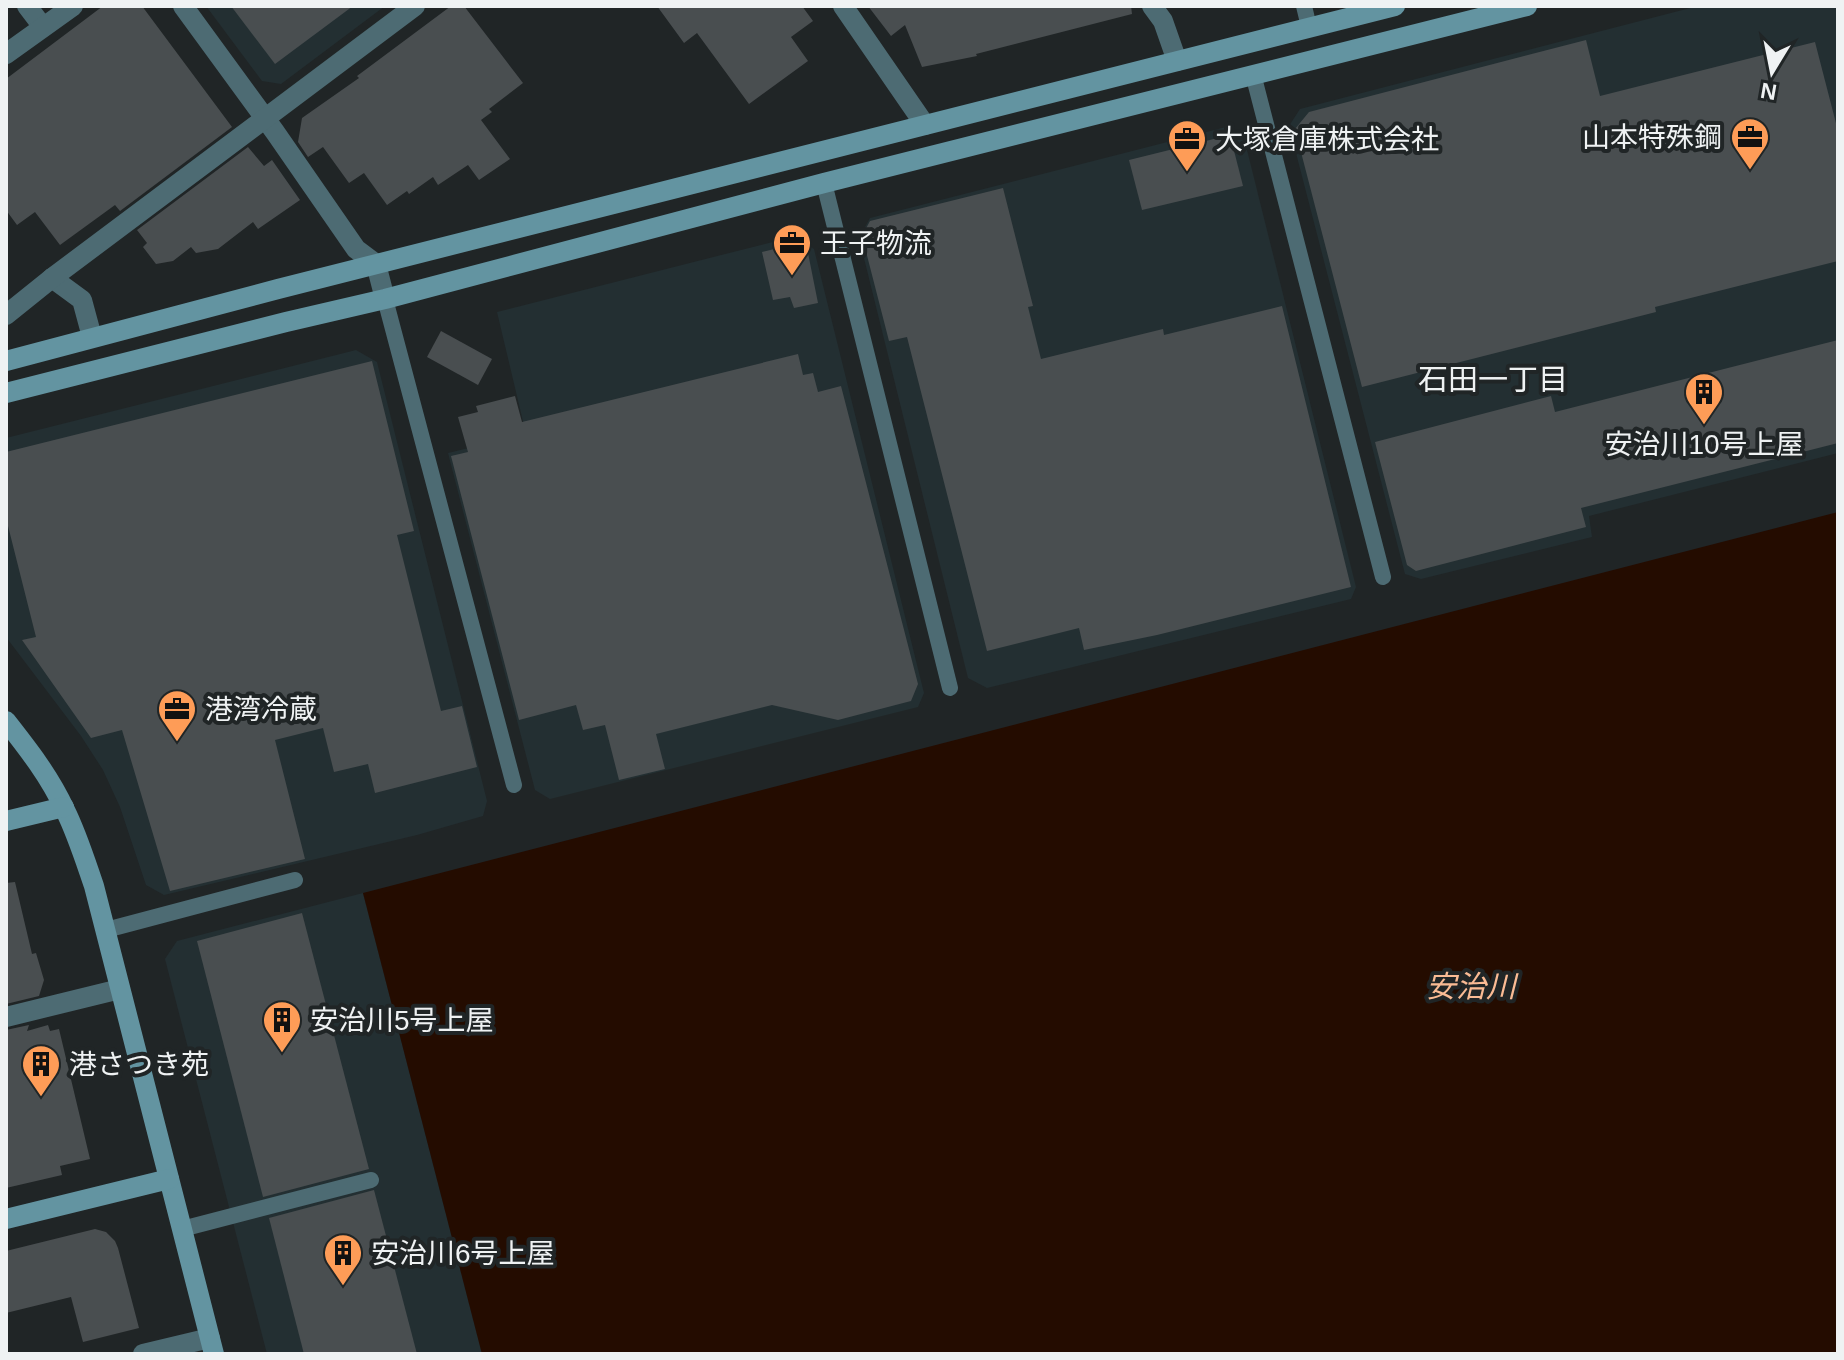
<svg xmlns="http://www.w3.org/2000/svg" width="1844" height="1360" font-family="Arial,'Noto Sans JP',sans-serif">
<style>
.built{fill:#232f32}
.water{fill:#240c00}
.building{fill:#494e50}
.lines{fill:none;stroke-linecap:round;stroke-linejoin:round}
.lane{stroke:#4d6b73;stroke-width:16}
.street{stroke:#4d6b73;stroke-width:20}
.secondary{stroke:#6394a1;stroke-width:20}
.labels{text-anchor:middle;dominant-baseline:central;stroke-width:8;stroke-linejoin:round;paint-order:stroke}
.poi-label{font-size:28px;fill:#eff2f3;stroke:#202526;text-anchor:start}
.neighbourhood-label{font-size:30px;fill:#eff2f3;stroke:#202526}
.water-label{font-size:30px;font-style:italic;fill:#fabb94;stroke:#202526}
</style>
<rect width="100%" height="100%" fill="#202526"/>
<g class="built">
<path d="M 206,6 L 385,6 L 281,84 L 262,81 Z"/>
<path d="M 1698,6 L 1838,6 L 1838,453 L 1589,516 L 1592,537 L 1421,579 L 1405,574 L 1289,126 L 1300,109 Z"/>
<path d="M 1226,127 L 1244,138 L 1356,587 L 1351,599 L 987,688 L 968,678 L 859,238 L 870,218 Z"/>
<path d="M 796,236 L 814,249 L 924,693 L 918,707 L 550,799 L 535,790 L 448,453 L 526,434 L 497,312 Z"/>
<path d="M 356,350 L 377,362 L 487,801 L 483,816 L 417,835 L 164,895 L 146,885 L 120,807 L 103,770 L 81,736 L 6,637 L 6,438 Z"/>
<path d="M 363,893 L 482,1354 L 267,1354 L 165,959 L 177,941 Z"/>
</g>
<path class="water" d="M 1838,512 L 1838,1354 L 482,1354 L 363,893 Z"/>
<g class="building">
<path d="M 103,6 L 142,6 L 232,127 L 120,211 L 115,205 L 60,245 L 35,212 L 17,225 L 6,210 L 6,79 Z"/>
<path d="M 231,6 L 353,6 L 275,64 Z"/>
<path d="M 451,6 L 464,6 L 523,83 L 489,109 L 492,112 L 481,120 L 510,159 L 479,180 L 468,165 L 438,185 L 433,177 L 409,194 L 407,191 L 387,205 L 364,173 L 349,183 L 323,147 L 308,157 L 298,142 L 302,118 L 359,78 L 357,76 Z"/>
<path d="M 657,6 L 802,6 L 813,21 L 791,37 L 808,61 L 749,104 L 697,33 L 684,43 Z"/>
<path d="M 868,6 L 1131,6 L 1132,14 L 976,54 L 977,56 L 922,67 L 905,25 L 891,36 Z"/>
<path d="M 1586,40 L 1600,96 L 1815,42 L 1838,131 L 1838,261 L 1655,307 L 1656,312 L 1362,387 L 1295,129 L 1309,112 Z"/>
<path d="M 1230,135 L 1243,186 L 1142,210 L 1129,160 Z"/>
<path d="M 248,147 L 264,166 L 272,160 L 300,200 L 258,229 L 253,222 L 218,249 L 196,253 L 191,247 L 173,261 L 156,264 L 143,247 L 147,243 L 137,230 Z"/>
<path d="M 1003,188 L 1033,306 L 1028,307 L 1041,359 L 1163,329 L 1164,335 L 1282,306 L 1351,587 L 1157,635 L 1084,650 L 1079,628 L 987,651 L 907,337 L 889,341 L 862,236 L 870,221 Z"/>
<path d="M 791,245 L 808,253 L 818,303 L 794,308 L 790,297 L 773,300 L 762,252 Z"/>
<path d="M 441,331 L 492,359 L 478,385 L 427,357 Z"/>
<path d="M 1838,340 L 1838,443 L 1581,508 L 1586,527 L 1416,571 L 1407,565 L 1375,442 L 1551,396 L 1555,412 Z"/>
<path d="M 798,354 L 803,375 L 813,373 L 818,392 L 841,386 L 918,684 L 911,701 L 838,720 L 772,705 L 656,734 L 665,769 L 619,780 L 605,725 L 583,730 L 576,705 L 519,720 L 451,456 L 468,452 L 458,417 L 478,412 L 476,406 L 515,396 L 522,422 Z"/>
<path d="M 372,361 L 414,531 L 397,535 L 441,711 L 462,706 L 477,767 L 375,793 L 368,764 L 334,772 L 323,728 L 275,740 L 305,859 L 170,891 L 122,730 L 91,738 L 22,640 L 36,637 L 6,518 L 6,452 Z"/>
<path d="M 15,882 L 32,954 L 36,953 L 44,980 L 39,996 L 6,1004 L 6,883 Z"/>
<path d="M 302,913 L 369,1169 L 263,1197 L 197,941 Z"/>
<path d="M 29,1025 L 27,1031 L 48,1025 L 50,1031 L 59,1029 L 90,1159 L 60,1166 L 62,1175 L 6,1188 L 6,1030 Z"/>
<path d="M 374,1190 L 417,1354 L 304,1354 L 269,1218 Z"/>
<path d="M 95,1229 L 106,1232 L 115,1241 L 118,1248 L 139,1328 L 83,1342 L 71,1297 L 6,1313 L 6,1251 Z"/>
</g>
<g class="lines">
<g class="lane">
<path d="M 1304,6 L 1309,27"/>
<path d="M 1253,74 L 1383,577"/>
<path d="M 824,183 L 950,688"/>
<path d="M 385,299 L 514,785"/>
<path d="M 106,930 L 295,880"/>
<path d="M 182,1229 L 371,1180"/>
</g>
<g class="street">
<path d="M 27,6 L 43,27"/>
<path d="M 183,6 L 275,132 L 356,249 L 376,264 L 385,299"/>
<path d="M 843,6 L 925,125"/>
<path d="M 1152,6 L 1163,21 L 1177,61"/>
<path d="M 6,54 L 73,6"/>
<path d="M 52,278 L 82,300 L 92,337"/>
<path d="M 6,315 L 52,278 L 415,6"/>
<path d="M 6,1017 L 120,989"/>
<path d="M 143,1354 L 210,1338"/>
</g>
<g class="secondary">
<path d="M 6,361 L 278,289 L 1395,6"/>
<path d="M 6,393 L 286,322 L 385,299 L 824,183 L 1527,6"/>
<path d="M 6,721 C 28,749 50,777 65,810 C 77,834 85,860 94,886 L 214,1354"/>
<path d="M 6,821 L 64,807"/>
<path d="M 6,1219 L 169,1179"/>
</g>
</g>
<defs>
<g id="office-pin" transform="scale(2)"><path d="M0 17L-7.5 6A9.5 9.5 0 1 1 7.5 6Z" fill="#fe9c57" stroke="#202526"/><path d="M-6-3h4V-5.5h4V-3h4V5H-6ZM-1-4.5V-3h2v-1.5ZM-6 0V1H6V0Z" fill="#111"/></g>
<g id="building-pin" transform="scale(2)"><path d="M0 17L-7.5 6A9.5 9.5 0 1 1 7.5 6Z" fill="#fe9c57" stroke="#202526"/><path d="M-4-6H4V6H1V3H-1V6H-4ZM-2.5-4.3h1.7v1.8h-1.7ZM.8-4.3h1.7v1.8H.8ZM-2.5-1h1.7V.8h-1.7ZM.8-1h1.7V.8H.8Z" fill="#111"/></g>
</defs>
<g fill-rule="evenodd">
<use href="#office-pin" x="1750" y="137"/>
<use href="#office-pin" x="1187" y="139"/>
<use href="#office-pin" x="792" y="243"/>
<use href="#building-pin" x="1704" y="392"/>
<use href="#office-pin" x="177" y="709"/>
<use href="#building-pin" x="282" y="1020"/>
<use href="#building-pin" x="41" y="1064"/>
<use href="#building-pin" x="343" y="1253"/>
</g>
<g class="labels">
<g class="poi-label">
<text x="1722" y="137" text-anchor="end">山本特殊鋼</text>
<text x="1215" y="139">大塚倉庫株式会社</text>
<text x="820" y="243">王子物流</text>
<text x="1704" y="444" text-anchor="middle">安治川10号上屋</text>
<text x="205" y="709">港湾冷蔵</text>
<text x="310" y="1020">安治川5号上屋</text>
<text x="69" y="1064">港さつき苑</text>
<text x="371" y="1253">安治川6号上屋</text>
</g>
<g class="neighbourhood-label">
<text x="1493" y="379">石田一丁目</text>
</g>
<g class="water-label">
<text x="1471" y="986">安治川</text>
</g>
</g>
<rect width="1844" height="1360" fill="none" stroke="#eff2f3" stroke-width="16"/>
<g transform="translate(1772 72) rotate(190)" stroke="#202526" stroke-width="6" paint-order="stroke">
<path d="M0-6L14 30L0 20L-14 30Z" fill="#eff2f3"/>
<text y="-12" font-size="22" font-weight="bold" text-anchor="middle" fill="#eff2f3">N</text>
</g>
</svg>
